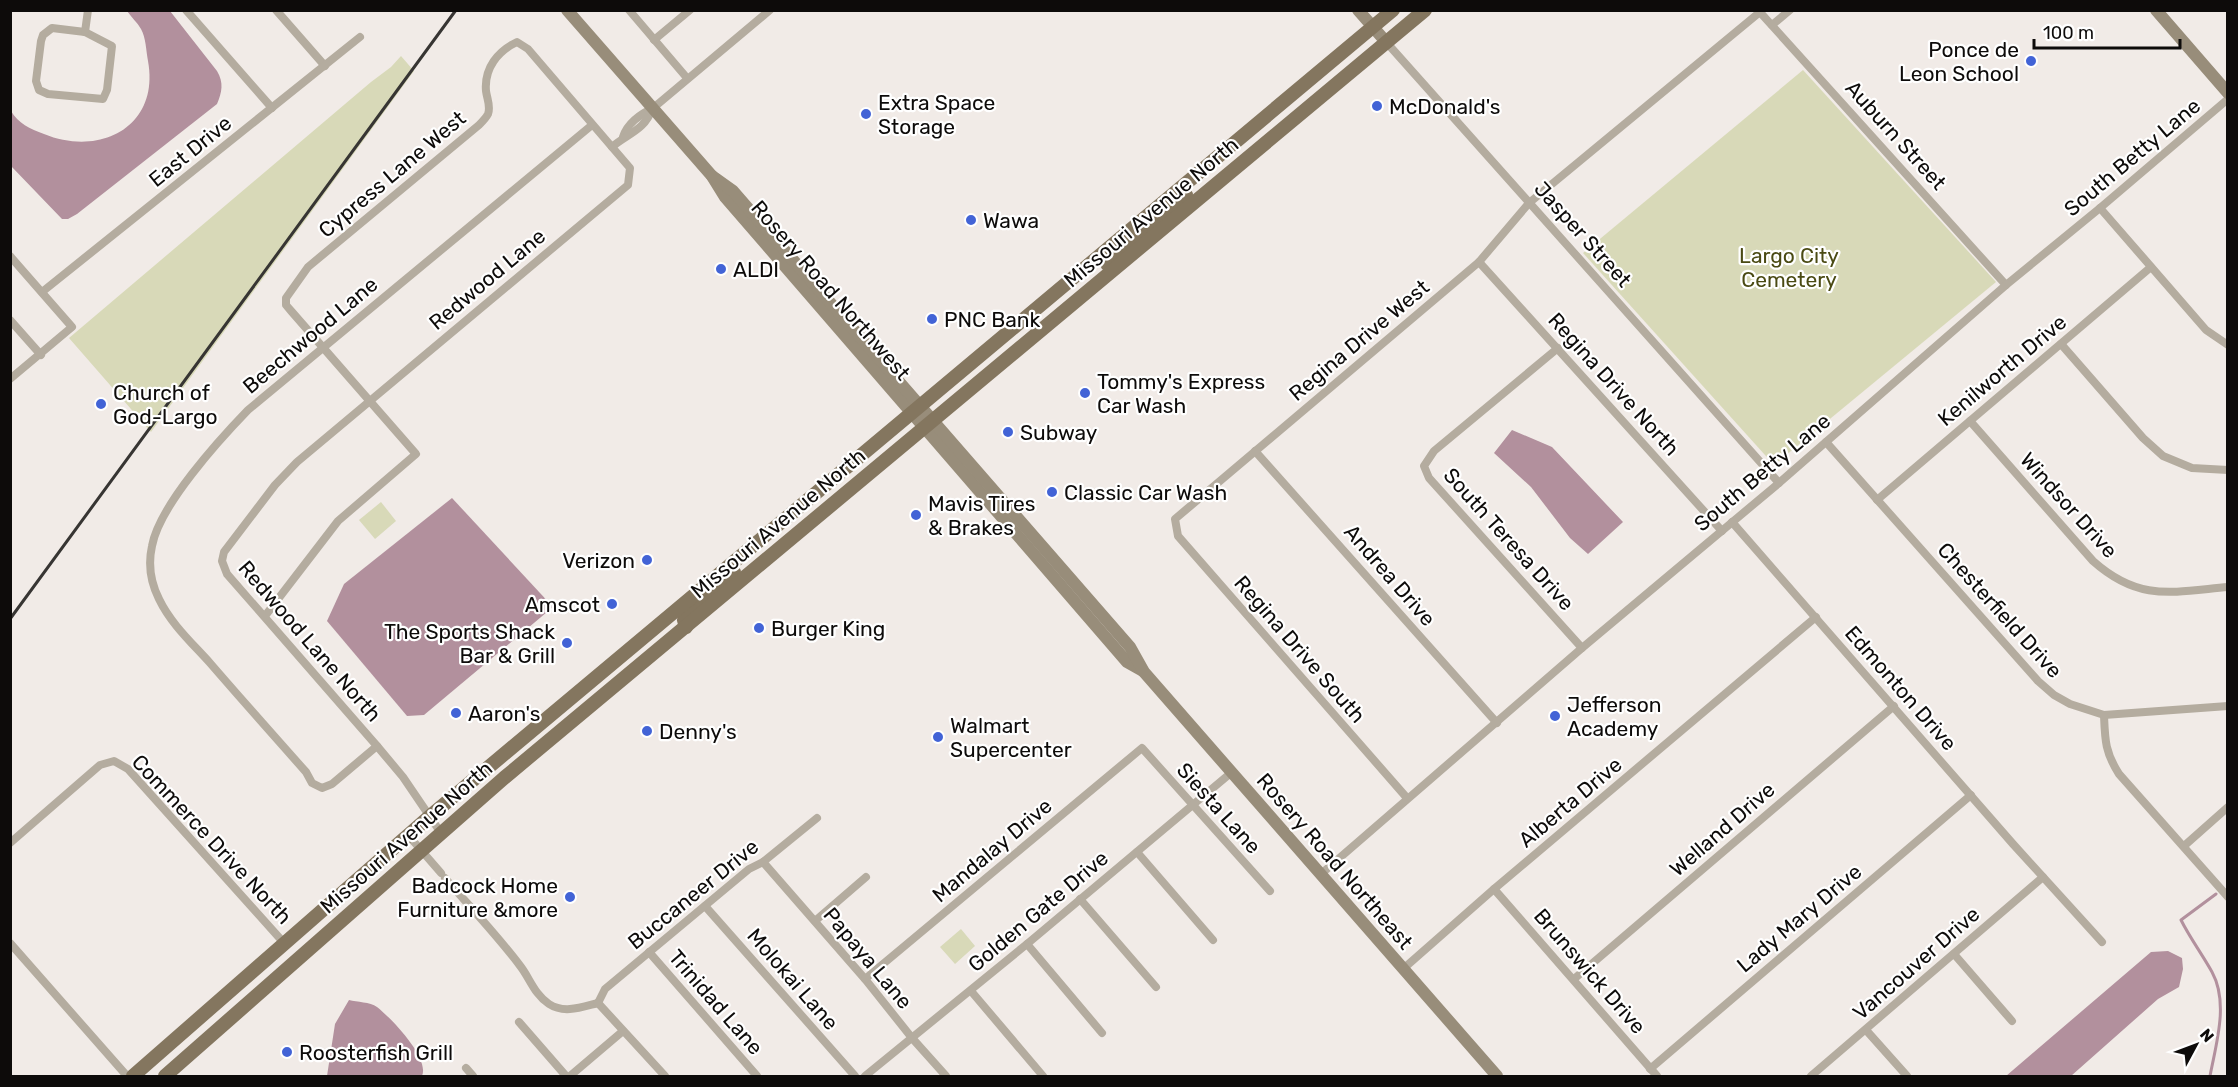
<svg xmlns="http://www.w3.org/2000/svg" width="2238" height="1087" font-family="Rubik,sans-serif">
<style>
.green{fill:#d8d9b8}
.water{fill:#b2909d}
.lines{fill:none;stroke-linecap:round;stroke-linejoin:round}
.stream{stroke:#b2909d;stroke-width:3}
.street{stroke:#b4ac9f;stroke-width:8}
.secondary{stroke:#988d7a;stroke-width:12}
.primary{stroke:#84765f;stroke-width:14}
.rail{stroke:#373533;stroke-width:3}
.poi-dot{fill:#4263d6;stroke:#fff;stroke-width:2}
.labels{text-anchor:middle;dominant-baseline:central;stroke-width:4.5;stroke-linejoin:round;paint-order:stroke}
.poi-label{font-size:21px;fill:#0d0b0a;stroke:#fff;text-anchor:start}
.street-label{font-size:21px;fill:#0d0b0a;stroke:#fff}
.park-label{font-size:21px;fill:#4a4a13;stroke:#fff}
</style>
<rect width="100%" height="100%" fill="#f1ebe7"/>
<g class="green">
<path d="M 401,56 L 414,71 L 151,432 L 69,338 L 371,82 L 391,67 Z"/>
<path d="M 1803,70 L 1996,282 L 1774,465 L 1583,253 Z"/>
<path d="M 381,502 L 396,521 L 375,539 L 359,520 Z"/>
<path d="M 961,929 L 975,946 L 955,964 L 940,947 Z"/>
</g>
<g class="water">
<path d="M 127,11 L 170,11 L 217,71 C 224,83 222,92 217,104 L 77,214 L 68,219 L 62,219 L 11,166 L 11,111 C 18,123 30,129 44,134 C 100,157 160,127 148,61 C 146,50 146,38 141,29 C 137,22 131,17 127,11 Z"/>
<path d="M 1512,430 L 1552,447 L 1623,522 L 1588,554 L 1570,538 L 1531,487 L 1494,453 Z"/>
<path d="M 452,498 L 553,607 L 424,715 L 407,716 L 327,621 L 344,584 Z"/>
<path d="M 2168,951 L 2182,958 L 2183,969 L 2179,987 L 2158,999 L 2071,1076 L 2006,1076 L 2151,952 Z"/>
<path d="M 349,1000 C 357,1002 370,1002 377,1007 C 391,1018 430,1058 422,1076 L 327,1076 L 335,1024 Z"/>
</g>
<g class="lines">
<path class="stream" d="M 2210,1076 C 2216,1044 2229,1003 2212,972 C 2202,954 2190,938 2181,920 L 2216,894"/>
<g class="street">
<path d="M 186,10 L 272,108"/>
<path d="M 276,10 L 325,66"/>
<path d="M 629,10 L 687,78"/>
<path d="M 1758,10 L 2006,285"/>
<path d="M 1772,25 L 1790,10"/>
<path d="M 52,28 L 85,32 L 112,46 L 107,90 L 103,99 L 48,94 L 39,90 L 36,81 L 41,41 L 43,35 Z"/>
<path d="M 85,32 L 88,10"/>
<path d="M 654,40 L 690,10"/>
<path d="M 1387,43 L 1779,483"/>
<path d="M 623,137 C 627,124 640,114 652,109 L 770,10"/>
<path d="M 612,147 C 627,134 645,130 652,109"/>
<path d="M 2100,208 L 2206,330 L 2228,345"/>
<path d="M 10,256 L 72,327 L 10,379"/>
<path d="M 1479,262 L 1722,531"/>
<path d="M 42,292 L 360,37"/>
<path d="M 10,320 L 41,355"/>
<path d="M 2061,344 L 2143,438 L 2163,456 L 2192,468 L 2228,470"/>
<path d="M 1558,348 L 1434,451 L 1424,466 L 1429,478 L 1582,648"/>
<path d="M 1970,421 L 2093,561 C 2139,602 2172,592 2228,587"/>
<path d="M 1826,442 L 2038,681 L 2054,695 L 2070,704 L 2104,715 L 2228,706"/>
<path d="M 1255,451 L 1497,723"/>
<path d="M 1877,500 L 2151,267"/>
<path d="M 1732,522 L 2013,844 L 2102,942"/>
<path d="M 265,616 L 338,521 L 416,454 L 292,312 L 286,305 L 286,298 L 308,267 L 479,125 C 482,122 486,118 488,114 C 491,106 487,99 486,91 C 484,68 498,51 517,42 L 528,49 L 630,168 L 628,185 L 297,462 L 275,485 L 224,552 L 222,561 L 227,574 L 377,746 L 403,777 L 441,833"/>
<path d="M 2104,715 C 2105,740 2105,752 2119,774 L 2228,897"/>
<path d="M 377,746 L 332,784 L 322,788 L 312,783 L 306,772 C 274,736 242,700 210,663 C 192,643 171,624 159,599 C 151,583 148,564 152,546 C 159,506 219,440 248,410 L 592,125"/>
<path d="M 1407,798 L 1178,536 L 1175,519 L 1479,262 L 1529,203 L 1760,12"/>
<path d="M 408,835 L 441,873"/>
<path d="M 10,843 L 100,765 L 114,761 L 128,769 L 284,943"/>
<path d="M 2184,846 L 2228,807"/>
<path d="M 1137,852 L 1213,940"/>
<path d="M 763,862 L 865,979 L 912,1038 L 946,1076"/>
<path d="M 1321,874 L 1582,648 L 1779,483 L 2006,285 L 2100,208 L 2228,99"/>
<path d="M 445,878 C 470,907 498,936 521,967 C 530,979 535,995 549,1004 C 564,1014 582,1007 598,1003"/>
<path d="M 1494,889 L 1657,1076"/>
<path d="M 1080,899 L 1156,987"/>
<path d="M 705,906 L 855,1076"/>
<path d="M 815,921 L 866,877"/>
<path d="M 10,943 L 127,1076"/>
<path d="M 1027,944 L 1102,1033"/>
<path d="M 649,952 L 757,1076"/>
<path d="M 1954,954 L 2012,1021"/>
<path d="M 1403,969 L 1494,889 L 1816,617"/>
<path d="M 865,979 L 1142,748 L 1270,891"/>
<path d="M 1574,979 L 1894,706"/>
<path d="M 971,991 L 1043,1076"/>
<path d="M 598,1003 L 605,989 L 749,869 L 763,862 L 817,818"/>
<path d="M 598,1003 L 665,1076"/>
<path d="M 519,1022 L 566,1076"/>
<path d="M 1866,1030 L 1907,1076"/>
<path d="M 466,1068 L 473,1076"/>
<path d="M 1650,1069 L 1971,795"/>
<path d="M 570,1076 L 623,1031"/>
<path d="M 865,1076 L 1027,944 L 1232,772"/>
<path d="M 1811,1076 L 2043,877"/>
</g>
<g class="secondary">
<path d="M 567,10 L 712,176 L 725,197 L 1127,662 L 1143,671"/>
<path d="M 1358,10 L 1387,43"/>
<path d="M 2156,10 L 2228,93"/>
<path d="M 712,176 L 733,191 L 1130,647 L 1144,672 L 1497,1076"/>
</g>
<g class="primary">
<path d="M 1151,237 L 1159,220 L 1186,195"/>
<path d="M 1107,264 L 1138,236 L 1144,220"/>
<path d="M 686,627 L 684,620 L 687,613 L 734,572"/>
<path d="M 133,1076 L 429,817 L 1393,10"/>
<path d="M 165,1076 L 504,778 L 1425,10"/>
</g>
<path class="rail" d="M 10,619 L 456,10"/>
</g>
<g class="poi-dot">
<circle cx="2031" cy="61" r="6"/>
<circle cx="1377" cy="106" r="6"/>
<circle cx="866" cy="114" r="6"/>
<circle cx="971" cy="220" r="6"/>
<circle cx="721" cy="269" r="6"/>
<circle cx="932" cy="319" r="6"/>
<circle cx="1085" cy="393" r="6"/>
<circle cx="101" cy="404" r="6"/>
<circle cx="1008" cy="432" r="6"/>
<circle cx="1052" cy="492" r="6"/>
<circle cx="916" cy="515" r="6"/>
<circle cx="647" cy="560" r="6"/>
<circle cx="612" cy="604" r="6"/>
<circle cx="759" cy="628" r="6"/>
<circle cx="567" cy="643" r="6"/>
<circle cx="456" cy="713" r="6"/>
<circle cx="1555" cy="716" r="6"/>
<circle cx="647" cy="731" r="6"/>
<circle cx="938" cy="737" r="6"/>
<circle cx="570" cy="897" r="6"/>
<circle cx="287" cy="1052" r="6"/>
</g>
<g class="labels">
<g class="poi-label">
<text x="2019" y="49" text-anchor="end">Ponce de<tspan x="2019" dy="24">Leon School</tspan></text>
<text x="878" y="102">Extra Space<tspan x="878" dy="24">Storage</tspan></text>
<text x="1389" y="106">McDonald's</text>
<text x="983" y="220">Wawa</text>
<text x="733" y="269">ALDI</text>
<text x="944" y="319">PNC Bank</text>
<text x="1097" y="381">Tommy's Express<tspan x="1097" dy="24">Car Wash</tspan></text>
<text x="113" y="392">Church of<tspan x="113" dy="24">God-Largo</tspan></text>
<text x="1020" y="432">Subway</text>
<text x="1064" y="492">Classic Car Wash</text>
<text x="928" y="503">Mavis Tires<tspan x="928" dy="24">&amp; Brakes</tspan></text>
<text x="635" y="560" text-anchor="end">Verizon</text>
<text x="600" y="604" text-anchor="end">Amscot</text>
<text x="771" y="628">Burger King</text>
<text x="555" y="631" text-anchor="end">The Sports Shack<tspan x="555" dy="24">Bar &amp; Grill</tspan></text>
<text x="1567" y="704">Jefferson<tspan x="1567" dy="24">Academy</tspan></text>
<text x="468" y="713">Aaron's</text>
<text x="950" y="725">Walmart<tspan x="950" dy="24">Supercenter</tspan></text>
<text x="659" y="731">Denny's</text>
<text x="558" y="885" text-anchor="end">Badcock Home<tspan x="558" dy="24">Furniture &amp;more</tspan></text>
<text x="299" y="1052">Roosterfish Grill</text>
</g>
<g class="street-label">
<text transform="translate(1896 135) rotate(48)">Auburn Street</text>
<text transform="translate(190 151) rotate(-39)">East Drive</text>
<text transform="translate(2132 157) rotate(-40)">South Betty Lane</text>
<text transform="translate(392 174) rotate(-40)">Cypress Lane West</text>
<text transform="translate(1151 212) rotate(-40)">Missouri Avenue North</text>
<text transform="translate(1583 234) rotate(48)">Jasper Street</text>
<text transform="translate(487 279) rotate(-40)">Redwood Lane</text>
<text transform="translate(831 290) rotate(49)">Rosery Road Northwest</text>
<text transform="translate(310 335) rotate(-40)">Beechwood Lane</text>
<text transform="translate(1359 340) rotate(-40)">Regina Drive West</text>
<text transform="translate(2002 370) rotate(-40)">Kenilworth Drive</text>
<text transform="translate(1614 384) rotate(48)">Regina Drive North</text>
<text transform="translate(1762 472) rotate(-40)">South Betty Lane</text>
<text transform="translate(2069 505) rotate(48)">Windsor Drive</text>
<text transform="translate(778 523) rotate(-40)">Missouri Avenue North</text>
<text transform="translate(1509 539) rotate(48)">South Teresa Drive</text>
<text transform="translate(1390 575) rotate(49)">Andrea Drive</text>
<text transform="translate(2000 610) rotate(48)">Chesterfield Drive</text>
<text transform="translate(310 641) rotate(49)">Redwood Lane North</text>
<text transform="translate(1300 649) rotate(49)">Regina Drive South</text>
<text transform="translate(1901 688) rotate(49)">Edmonton Drive</text>
<text transform="translate(1570 802) rotate(-40)">Alberta Drive</text>
<text transform="translate(1219 808) rotate(48)">Siesta Lane</text>
<text transform="translate(1722 829) rotate(-41)">Welland Drive</text>
<text transform="translate(406 837) rotate(-41)">Missouri Avenue North</text>
<text transform="translate(212 839) rotate(47)">Commerce Drive North</text>
<text transform="translate(992 850) rotate(-40)">Mandalay Drive</text>
<text transform="translate(1335 861) rotate(49)">Rosery Road Northeast</text>
<text transform="translate(693 894) rotate(-39)">Buccaneer Drive</text>
<text transform="translate(1038 911) rotate(-40)">Golden Gate Drive</text>
<text transform="translate(1799 918) rotate(-40)">Lady Mary Drive</text>
<text transform="translate(868 958) rotate(50)">Papaya Lane</text>
<text transform="translate(1916 963) rotate(-41)">Vancouver Drive</text>
<text transform="translate(1590 971) rotate(49)">Brunswick Drive</text>
<text transform="translate(793 979) rotate(49)">Molokai Lane</text>
<text transform="translate(716 1002) rotate(49)">Trinidad Lane</text>
</g>
<g class="park-label">
<text x="1789" y="255">Largo City<tspan x="1789" dy="24">Cemetery</tspan></text>
</g>
</g>
<rect width="2238" height="1087" fill="none" stroke="#0d0b0a" stroke-width="24"/>
<g transform="translate(2196 1045) rotate(49)" stroke="#ffffff" stroke-width="4.5" paint-order="stroke">
<path d="M0-4.5L10 22L0 15L-10 22Z" fill="#0d0b0a"/>
<text y="-9" font-size="16" font-weight="bold" text-anchor="middle" fill="#0d0b0a">N</text>
</g>
<path d="M2034 39v9h146v-9" fill="none" stroke="#0d0b0a" stroke-width="3"/>
<text x="2043" y="39" font-size="18" fill="#0d0b0a" stroke="#ffffff" stroke-width="4.5" paint-order="stroke">100 m</text>
</svg>
